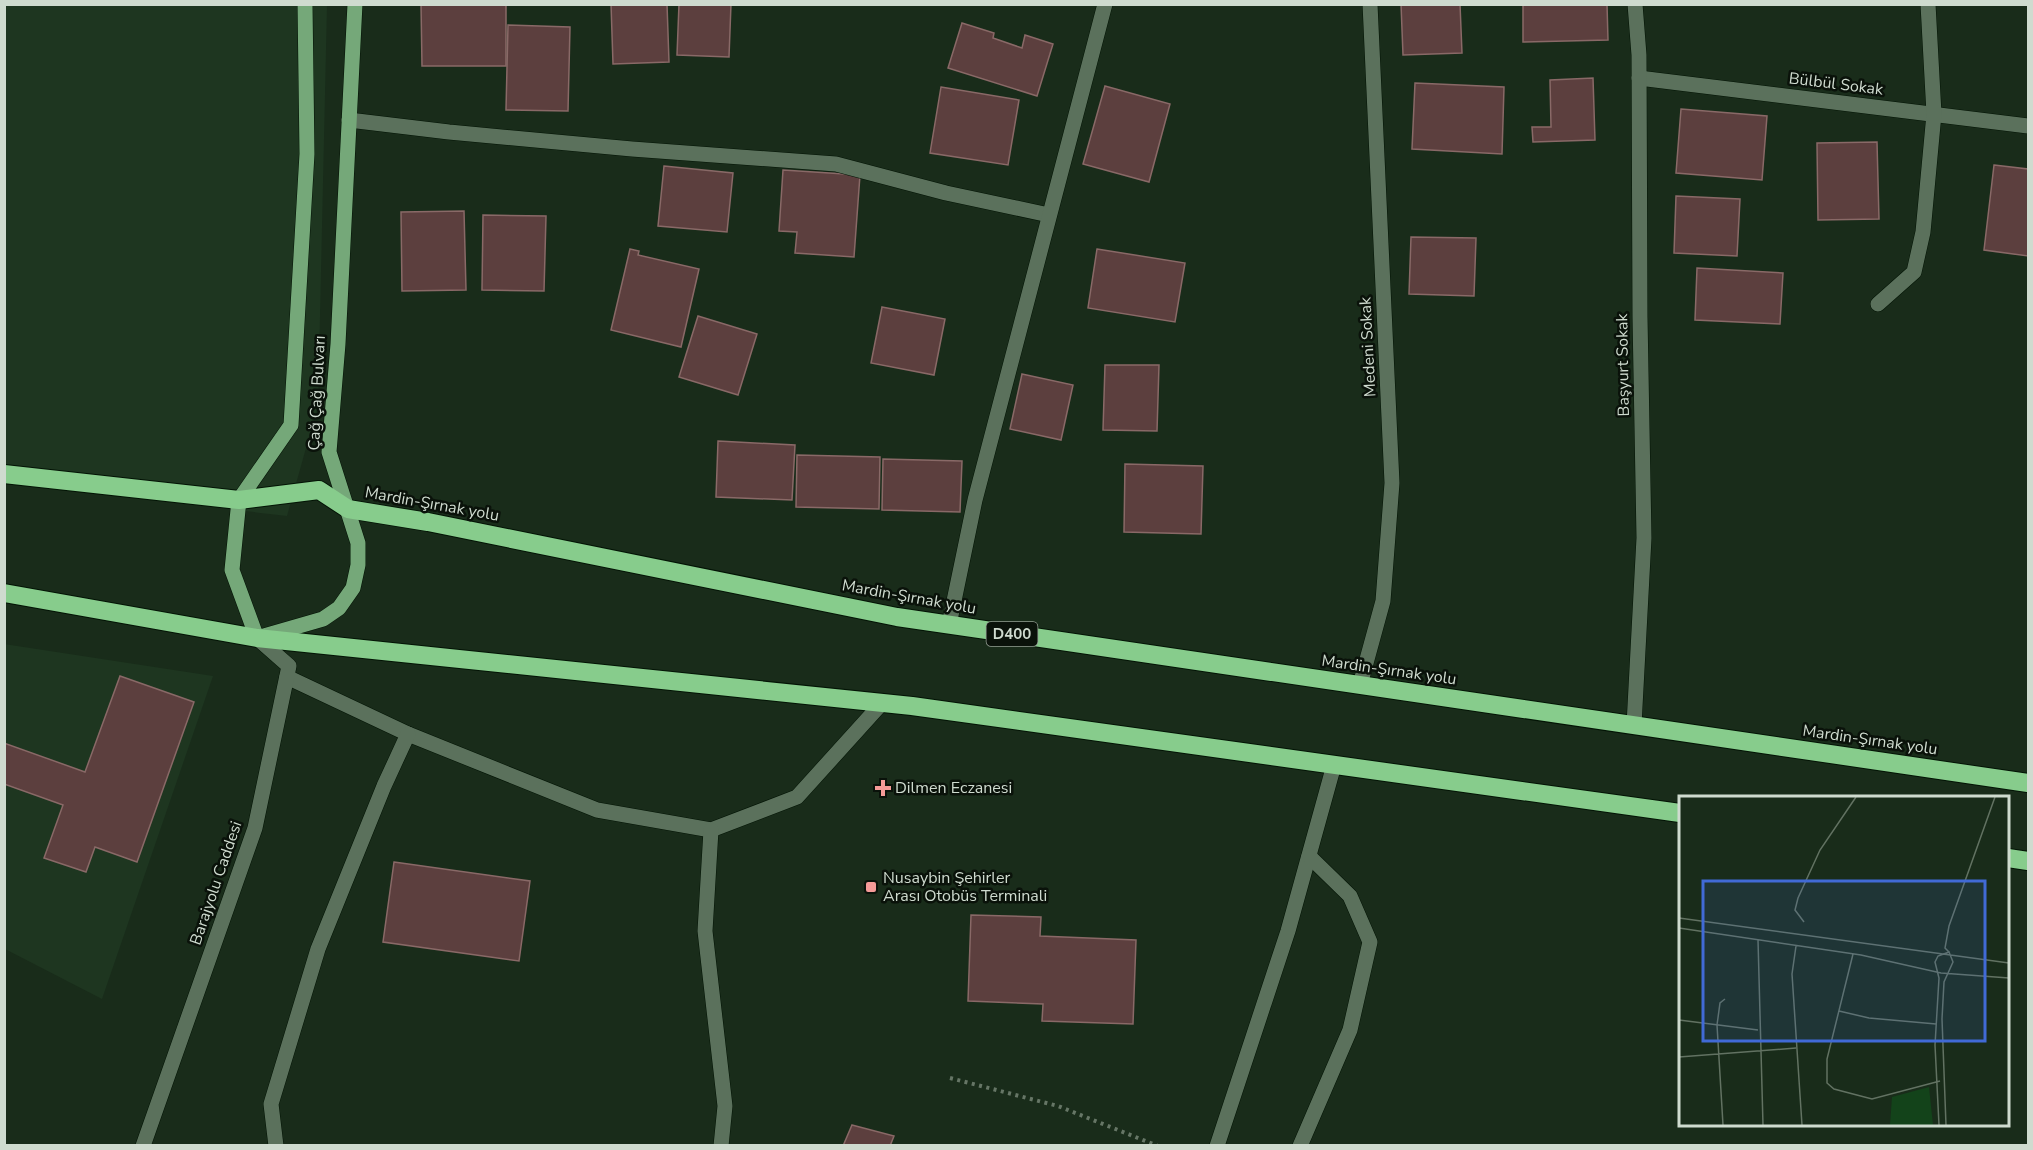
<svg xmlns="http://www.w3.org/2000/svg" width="2033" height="1150" font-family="'Nunito Sans',sans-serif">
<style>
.built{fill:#1e3620}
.building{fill:#5c3f3e;stroke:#896967;stroke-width:1.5}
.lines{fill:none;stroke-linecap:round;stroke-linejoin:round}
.minor-casing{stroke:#031405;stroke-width:16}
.major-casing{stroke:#031405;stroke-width:16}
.highway-casing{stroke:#031405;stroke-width:20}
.path{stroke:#667666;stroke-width:4;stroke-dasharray:3 4.5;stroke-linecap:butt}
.minor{stroke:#5b715c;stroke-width:15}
.major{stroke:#75a879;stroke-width:15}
.highway{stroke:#87cc8c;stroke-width:18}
.poi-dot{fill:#f59b98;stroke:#0a120a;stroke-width:2}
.labels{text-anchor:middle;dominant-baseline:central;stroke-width:5;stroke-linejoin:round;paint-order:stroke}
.shield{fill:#0a120a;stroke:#949f94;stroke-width:1.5}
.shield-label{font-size:15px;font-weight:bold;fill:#cfdbcf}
.street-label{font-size:16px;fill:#cfdbcf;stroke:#0a120a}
.poi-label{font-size:16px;fill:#cfdbcf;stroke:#0a120a;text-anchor:start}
.inset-road{fill:none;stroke:#627262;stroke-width:1.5}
.view{fill:#416ad6;fill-opacity:0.15;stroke:#416ad6;stroke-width:3}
.inset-edge{fill:none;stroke:#cfdbcf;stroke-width:3}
</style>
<rect width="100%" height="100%" fill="#192c1a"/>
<g class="built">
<path d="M 5,5 L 327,5 L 318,405 L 287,516 L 5,483 Z"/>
<path d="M 4,644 L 213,676 L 102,999 L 5,949 Z"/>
</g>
<g class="building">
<path d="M 421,4 L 506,4 L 506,66 L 422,66 Z"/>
<path d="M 611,4 L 667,4 L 669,62 L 613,64 Z"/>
<path d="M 679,4 L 731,4 L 729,57 L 677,55 Z"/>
<path d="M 1401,4 L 1460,4 L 1462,53 L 1403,55 Z"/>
<path d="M 1523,4 L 1607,4 L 1608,40 L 1523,42 Z"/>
<path d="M 962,23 L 994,33 L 993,38 L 1022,48 L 1025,35 L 1053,44 L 1037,96 L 948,68 Z"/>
<path d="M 508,25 L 570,27 L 568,111 L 506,110 Z"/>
<path d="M 1593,78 L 1595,140 L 1533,142 L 1532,127 L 1551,127 L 1550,80 Z"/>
<path d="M 1415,83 L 1504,87 L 1502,154 L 1412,149 Z"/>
<path d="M 1105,86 L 1170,104 L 1149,182 L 1083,164 Z"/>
<path d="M 941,87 L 1019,100 L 1008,165 L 930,153 Z"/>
<path d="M 1681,109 L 1767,116 L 1762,180 L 1676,173 Z"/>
<path d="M 1877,142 L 1879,219 L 1818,220 L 1817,143 Z"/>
<path d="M 1994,165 L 2028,169 L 2028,256 L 1984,250 Z"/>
<path d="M 664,166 L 733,173 L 727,232 L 658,226 Z"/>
<path d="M 783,170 L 860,175 L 854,257 L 795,253 L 797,232 L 779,231 Z"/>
<path d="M 1676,196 L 1740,199 L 1737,256 L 1674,253 Z"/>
<path d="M 464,211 L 466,290 L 402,291 L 401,212 Z"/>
<path d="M 483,215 L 546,216 L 544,291 L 482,290 Z"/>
<path d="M 1411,237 L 1476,238 L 1474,296 L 1409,294 Z"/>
<path d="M 630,249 L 639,251 L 638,255 L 699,269 L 681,347 L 611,330 Z"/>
<path d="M 1097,249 L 1185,263 L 1175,322 L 1088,308 Z"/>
<path d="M 1697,268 L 1783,273 L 1780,324 L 1695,320 Z"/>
<path d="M 882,307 L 945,319 L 934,375 L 871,363 Z"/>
<path d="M 698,316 L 757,334 L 738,395 L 679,377 Z"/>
<path d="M 1105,365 L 1159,365 L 1157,431 L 1103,430 Z"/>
<path d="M 1022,374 L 1073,385 L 1061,440 L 1010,429 Z"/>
<path d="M 718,441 L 795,445 L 792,500 L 716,497 Z"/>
<path d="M 797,455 L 880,457 L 879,509 L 796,507 Z"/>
<path d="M 883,459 L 962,461 L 960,512 L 882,510 Z"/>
<path d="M 1125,464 L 1203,466 L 1201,534 L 1124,532 Z"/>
<path d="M 120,676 L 194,702 L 137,862 L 95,847 L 86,872 L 44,858 L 63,805 L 4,784 L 4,743 L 85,772 Z"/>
<path d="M 394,862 L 530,881 L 519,961 L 383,942 Z"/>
<path d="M 971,915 L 1041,917 L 1040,936 L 1136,940 L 1133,1024 L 1042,1021 L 1043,1004 L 968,1001 Z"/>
<path d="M 852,1125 L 894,1136 L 890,1146 L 843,1146 Z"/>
</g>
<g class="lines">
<g class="minor-casing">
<g id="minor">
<path d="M 1639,78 L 2028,126"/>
<path d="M 349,120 L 449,132 L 632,149 L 836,164 L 946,193 L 1049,215"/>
<path d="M 1878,304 L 1914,272 L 1923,232 L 1934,114 L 1928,4"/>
<path d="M 949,625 L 975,500 L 1105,4"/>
<path d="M 287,677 L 408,734 L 597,810 L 711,830 L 797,797 L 882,703"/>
<path d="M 1360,685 L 1383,601 L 1392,483 L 1370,4"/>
<path d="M 1634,725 L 1644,538 L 1640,317 L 1639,55 L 1635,4"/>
<path d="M 711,830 L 705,931 L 725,1106 L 721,1146"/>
<path d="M 143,1146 L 255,828 L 289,666 L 257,638"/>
<path d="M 276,1146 L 271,1104 L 318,949 L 384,786 L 408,734"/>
<path d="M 1217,1146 L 1288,931 L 1334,765"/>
<path d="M 1300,1146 L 1350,1030 L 1370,942 L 1350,896 L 1309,856"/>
</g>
</g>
<g class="major-casing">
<path id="major" d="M 305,4 L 307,154 L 291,425 L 239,500 L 232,570 L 257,638 L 323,619 L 339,608 L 353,588 L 358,565 L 358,543 L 329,452 L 338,344 L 355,4"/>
</g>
<g class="highway-casing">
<g id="highway">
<path d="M 4,474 L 239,500 L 319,490 L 348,509 L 428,522 L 897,617 L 2028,783"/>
<path d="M 4,593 L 257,638 L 912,706 L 1680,813"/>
<path d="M 2008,858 L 2028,861"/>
</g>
</g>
<path class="path" d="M 950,1078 L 1058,1106 L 1158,1146"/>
<use href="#minor" class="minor"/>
<use href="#major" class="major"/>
<use href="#highway" class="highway"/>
</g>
<g class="poi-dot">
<path d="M880 779h6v6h6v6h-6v6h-6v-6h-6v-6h6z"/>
<rect x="865" y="881" width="12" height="12" rx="3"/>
</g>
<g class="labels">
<rect class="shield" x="986.5" y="622" width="51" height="24" rx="4.5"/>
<g class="shield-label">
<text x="1012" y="634">D400</text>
</g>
<g class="street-label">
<text transform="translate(1836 84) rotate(7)">Bülbül Sokak</text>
<text transform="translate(1368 347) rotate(-93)">Medeni Sokak</text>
<text transform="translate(1623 365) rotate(-91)">Başyurt Sokak</text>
<text transform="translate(317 393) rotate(-87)">Çağ Çağ Bulvarı</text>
<text transform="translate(432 504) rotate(10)">Mardin-Şırnak yolu</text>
<text transform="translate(909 597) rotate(10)">Mardin-Şırnak yolu</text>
<text transform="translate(1389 670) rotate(8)">Mardin-Şırnak yolu</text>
<text transform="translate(1870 740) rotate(8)">Mardin-Şırnak yolu</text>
<text transform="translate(216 883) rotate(-71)">Barajyolu Caddesi</text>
</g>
<g class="poi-label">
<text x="895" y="788">Dilmen Eczanesi</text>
<text x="883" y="878">Nusaybin Şehirler<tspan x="883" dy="18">Arası Otobüs Terminali</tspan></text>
</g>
</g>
<g transform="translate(1679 796)">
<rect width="330" height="330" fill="#192c1a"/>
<path d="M 250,291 L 254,329 L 211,329 L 213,301 Z" fill="#13431a"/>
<path class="inset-road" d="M 0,122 L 330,167M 125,126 L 116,114 L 119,102 L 141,54 L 177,1M 0,132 L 182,159 L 262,177 L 330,182M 79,144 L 84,329M 117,150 L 113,178 L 123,329M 270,156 L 266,152 L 270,130 L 316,1M 174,158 L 148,263 L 148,287 L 155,293 L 193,303 L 261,285M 160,215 L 190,222 L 257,228M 0,224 L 79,234M 0,261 L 117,252M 44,329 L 38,229 L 41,207 L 46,203M 260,329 L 256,249 L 260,182 L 256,166 L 259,160 L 270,156 L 274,166 L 265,186 L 263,223 L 267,329"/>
<path class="view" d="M 24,85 L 306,85 L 306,245 L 24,245 Z"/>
<rect width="330" height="330" class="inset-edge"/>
</g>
<rect width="2033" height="1150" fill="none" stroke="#cfdbcf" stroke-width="12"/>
</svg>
